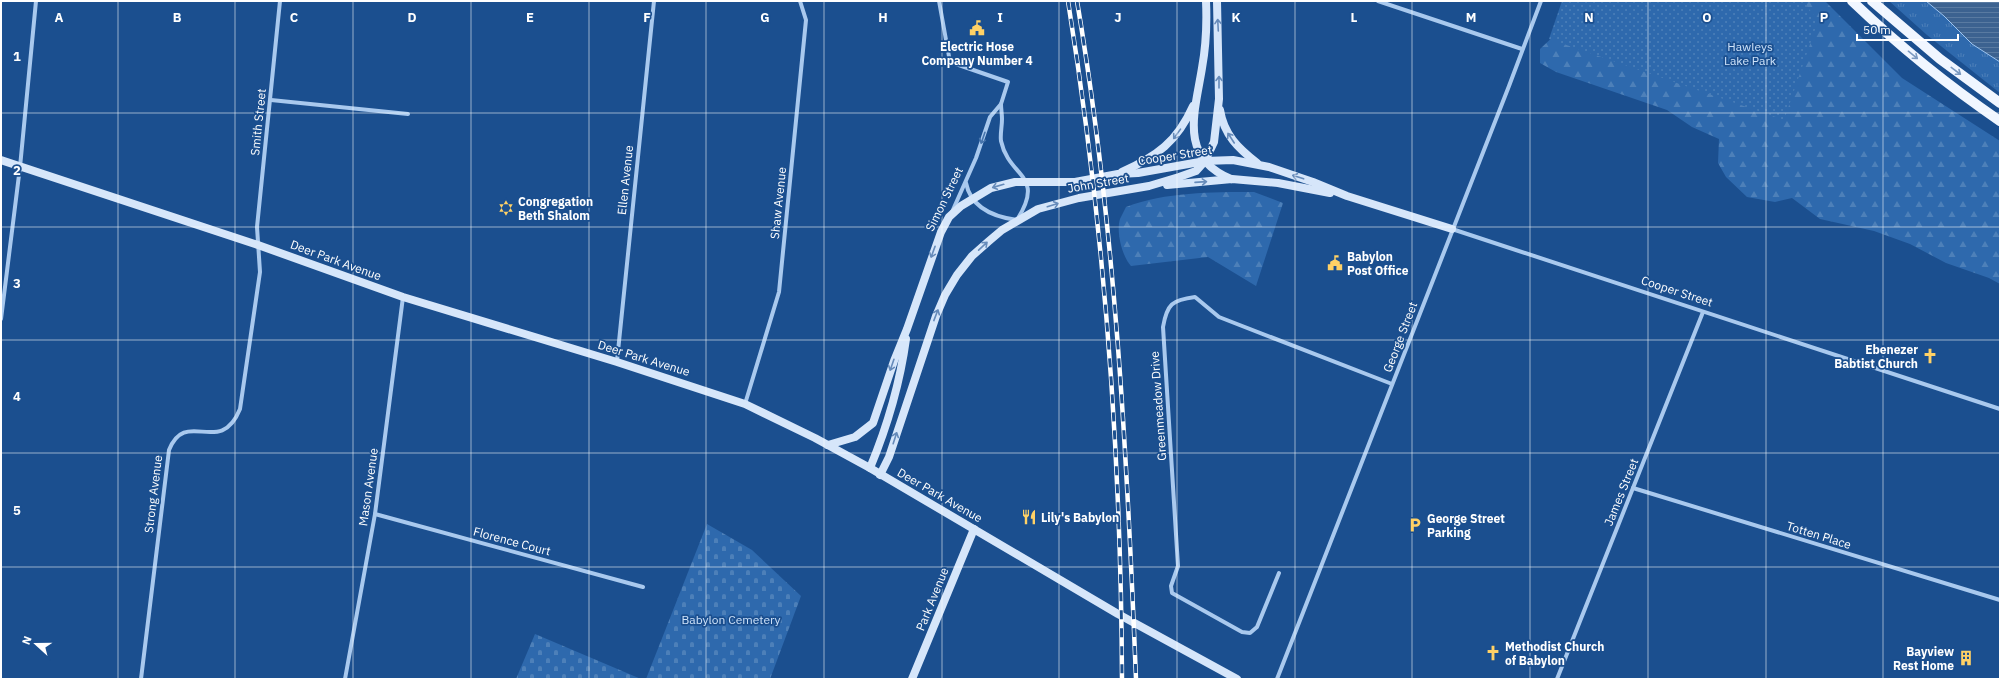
<svg xmlns="http://www.w3.org/2000/svg" width="2001" height="680" font-family="'IBM Plex Sans',sans-serif">
<style>
.grass{fill:url(#grass-tufts)}
.forest{fill:url(#forest-firs)}
.cemetery{fill:url(#cemetery-stones)}
.park{fill:url(#park-dots)}
.water{fill:url(#water-rules);stroke:#9cc4f0}
.lines{fill:none;stroke-linecap:round;stroke-linejoin:round}
.street{stroke:#a9c9ee;stroke-width:4}
.secondary{stroke:#d6e6fa;stroke-width:8}
.primary{stroke:#f0f6ff;stroke-width:10}
.rail-casing{stroke:#fff;stroke-width:4.5}
.rail{stroke:#1b4f8f;stroke-width:3;stroke-dasharray:9;stroke-linecap:butt}
.oneway{stroke:#668bba}
.oneway2{stroke:#7b9ac1}
.oneway3{stroke:#4674ac}
.grid{fill:none;stroke:#fff;stroke-width:1;stroke-opacity:0.55}
.labels{text-anchor:middle;dominant-baseline:central;stroke-width:3.5;stroke-linejoin:round;paint-order:stroke}
.poi-label{font-size:12px;font-weight:bold;fill:#fff;stroke:#1b4f8f;text-anchor:start}
.park-label{font-size:12px;fill:#cfe3fa;stroke:#1b4f8f}
.street-label{font-size:12px;fill:#fff;stroke:#1b4f8f}
.grid-label{font-size:13px;text-anchor:middle;font-weight:bold;fill:#fff;stroke:#1b4f8f;stroke-width:3.5;stroke-linejoin:round;paint-order:stroke}
</style>
<defs>
<pattern id="grass-tufts" width="24" height="20" patternUnits="userSpaceOnUse"><rect width="24" height="20" fill="#2e69ad"/><path d="M3 7l-1-3M5 7V3M7 7l1-3M15 17l-1-3M17 17v-4M19 17l1-3" fill="none" stroke="#4d80b9"/></pattern>
<pattern id="forest-firs" width="22" height="20" patternUnits="userSpaceOnUse"><rect width="22" height="20" fill="#2e69ad"/><path d="M5 1l3.5 6h-7zM16 11l3.5 6h-7z" fill="#4d80b9"/></pattern>
<pattern id="cemetery-stones" width="16" height="16" patternUnits="userSpaceOnUse"><rect width="16" height="16" fill="#2e69ad"/><path d="M2 7V4a2 2 0 0 1 4 0v3zM10 15v-3a2 2 0 0 1 4 0v3z" fill="#4d80b9"/></pattern>
<pattern id="park-dots" width="8" height="8" patternUnits="userSpaceOnUse"><rect width="8" height="8" fill="#2e69ad"/><path d="M2 2h.1M6 6h.1" fill="none" stroke="#4d80b9" stroke-width="1.8" stroke-linecap="round"/></pattern>
<pattern id="water-rules" width="6" height="5" patternUnits="userSpaceOnUse"><rect width="6" height="5" fill="#3c6290"/><path d="M0 2.5h6" fill="none" stroke="#597aa1"/></pattern>
</defs>
<rect width="100%" height="100%" fill="#1b4f8f"/>
<path class="grass" d="M 1889,1 L 2000,1 L 2000,93 L 1927,35 Z"/>
<g class="forest">
<path d="M 1765,1 L 1825,1 L 1902,78 L 2000,141 L 2000,284 L 1989,278 L 1946,263 L 1910,244 L 1874,231 L 1820,219 L 1792,198 L 1775,202 L 1747,197 L 1726,177 L 1718,163 L 1719,139 L 1692,127 L 1667,110 L 1556,72 L 1540,63 L 1540,49 L 1557,33 Z"/>
<path d="M 1254,192 L 1283,203 L 1256,286 L 1208,257 L 1131,266 C 1122,256 1116,232 1120,219 C 1122,215 1124,211 1126,207 C 1166,192 1211,192 1254,192 Z"/>
</g>
<g class="cemetery">
<path d="M 707,524 L 752,550 L 801,596 L 770,679 L 646,679 Z"/>
<path d="M 535,634 L 641,679 L 516,679 Z"/>
</g>
<path class="park" d="M 1562,1 L 1803,1 L 1818,21 L 1784,120 L 1549,39 Z"/>
<path class="water" d="M 1926,1 L 2000,1 L 2000,62 L 1972,44 L 1944,16 Z"/>
<g class="lines">
<g class="street">
<path d="M 939,1 L 950,62 L 1008,82 L 1001,104 L 990,117 L 976,158 L 952,212"/>
<path d="M 1378,1 L 1522,49"/>
<path d="M 271,100 L 408,114"/>
<path d="M 966,183 C 971,208 994,217 1017,220 C 1046,174 1009,178 1001,141 C 1000,134 1002,127 1002,119 C 1002,114 1001,109 1001,104"/>
<path d="M 1452,229 L 2000,409"/>
<path d="M 1,319 L 20,167 L 36,1"/>
<path d="M 617,361 L 654,1"/>
<path d="M 745,404 L 779,292 L 806,20 L 800,1"/>
<path d="M 1633,488 L 2000,600"/>
<path d="M 375,514 L 643,587"/>
<path d="M 1279,573 L 1257,627 L 1250,633 L 1242,632 L 1172,593 L 1171,586 L 1178,566 L 1163,327 C 1167,304 1172,300 1195,297 L 1219,317 L 1392,384"/>
<path d="M 141,679 L 169,450 C 186,407 220,458 240,409 L 260,272 L 257,227 L 280,1"/>
<path d="M 345,679 L 375,514 L 403,297"/>
<path d="M 1277,679 L 1509,86 L 1541,1"/>
<path d="M 1557,679 L 1703,312"/>
</g>
<g class="secondary">
<path d="M 1206,1 C 1207,23 1206,46 1202,68 C 1195,112 1178,157 1231,179"/>
<path d="M 1220,110 C 1224,135 1238,148 1257,163"/>
<path d="M 1,160 L 258,245 L 403,297 L 617,362 L 745,404 L 815,438 L 870,468 L 1118,614 L 1237,679"/>
<path d="M 1122,172 C 1157,156 1177,142 1193,106"/>
<path d="M 1167,185 L 1232,179 L 1278,183 L 1330,193"/>
<path d="M 828,445 L 855,437 L 873,423 L 894,361 L 907,329 L 941,232 L 949,217 L 961,206 L 991,188 L 1015,182 L 1075,182 L 1118,174 L 1138,173 L 1205,161 L 1233,160 L 1269,167 L 1313,182 L 1347,196 L 1452,229"/>
<path d="M 870,468 C 887,427 900,383 906,339"/>
<path d="M 880,475 L 889,457 L 936,316 L 945,295 L 957,275 L 972,256 L 989,241 L 1002,230 L 1038,209 L 1079,198 L 1149,186 L 1179,177 L 1196,171 L 1205,161 L 1214,142 L 1219,99 L 1217,1"/>
<path d="M 912,679 L 974,529"/>
</g>
<g class="primary">
<path d="M 1852,1 C 1898,45 1947,85 2000,121"/>
<path d="M 1872,1 L 1940,59 L 2000,103"/>
</g>
<g class="rail-casing">
<g id="rail">
<path d="M 1068,1 C 1104,225 1121,452 1122,679"/>
<path d="M 1077,1 C 1115,225 1127,453 1136,679"/>
</g>
</g>
<use href="#rail" class="rail"/>
</g>
<defs><path id="oneway-shaft" d="M-6 0H5M1.5-3L5.5 0L1.5 3" fill="none" stroke-width="1.6" stroke-linecap="round" stroke-linejoin="round"/></defs>
<g class="oneway">
<use href="#oneway-shaft" transform="translate(1218 25) rotate(-93)"/>
<use href="#oneway-shaft" transform="translate(1219 82) rotate(-90)"/>
<use href="#oneway-shaft" transform="translate(1177 134) rotate(126)"/>
<use href="#oneway-shaft" transform="translate(1231 138) rotate(-123)"/>
<use href="#oneway-shaft" transform="translate(1298 177) rotate(-162)"/>
<use href="#oneway-shaft" transform="translate(1201 182) rotate(-4)"/>
<use href="#oneway-shaft" transform="translate(998 186) rotate(164)"/>
<use href="#oneway-shaft" transform="translate(1053 205) rotate(-17)"/>
<use href="#oneway-shaft" transform="translate(983 246) rotate(-43)"/>
<use href="#oneway-shaft" transform="translate(933 252) rotate(110)"/>
<use href="#oneway-shaft" transform="translate(936 315) rotate(-69)"/>
<use href="#oneway-shaft" transform="translate(892 365) rotate(109)"/>
<use href="#oneway-shaft" transform="translate(895 438) rotate(-72)"/>
</g>
<g class="oneway2">
<use href="#oneway-shaft" transform="translate(1913 55) rotate(39)"/>
<use href="#oneway-shaft" transform="translate(1956 71) rotate(37)"/>
</g>
<use class="oneway3" href="#oneway-shaft" transform="translate(983 138) rotate(109)"/>
<path class="grid" d="M 118,1 L 118,679M 235,1 L 235,679M 353,1 L 353,679M 471,1 L 471,679M 589,1 L 589,679M 706,1 L 706,679M 824,1 L 824,679M 942,1 L 942,679M 1059,1 L 1059,679M 1177,1 L 1177,679M 1295,1 L 1295,679M 1412,1 L 1412,679M 1530,1 L 1530,679M 1648,1 L 1648,679M 1766,1 L 1766,679M 1883,1 L 1883,679M 1,113 L 2000,113M 1,227 L 2000,227M 1,340 L 2000,340M 1,453 L 2000,453M 1,567 L 2000,567"/>
<defs>
<g id="civic-bare" transform="scale(1.2)"><path d="M-.6-6.5H3V-4.5H.6V-3L4-1V1h2V6H-6V1h2V-1L-.6-3ZM-1.2 2.5V6h2.4V2.5Z" fill="#ffd166" stroke="#1b4f8f" stroke-width="2.5" paint-order="stroke"/></g>
<g id="synagogue-bare" transform="scale(1.2)"><path d="M0-6.5L5.6 3.2H-5.6ZM0 6.5L5.6-3.2H-5.6Z" fill="#ffd166" stroke="#1b4f8f" stroke-width="2.5" paint-order="stroke"/></g>
<g id="church-bare" transform="scale(1.2)"><path d="M-1.2-6h2.4v3.5h3.3v2.4h-3.3V6h-2.4V-.1h-3.3v-2.4h3.3Z" fill="#ffd166" stroke="#1b4f8f" stroke-width="2.5" paint-order="stroke"/></g>
<g id="restaurant-bare" transform="scale(1.2)"><path d="M-5-6h1v4h1v-4h1v4h1v-4h1v5L-1.5 .5V6h-2V.5L-5-1ZM5-6V6H3V1.5H1.5Q1.5-4 5-6Z" fill="#ffd166" stroke="#1b4f8f" stroke-width="2.5" paint-order="stroke"/></g>
<g id="parking-bare" transform="scale(1.2)"><path d="M-3.5-5.5H1a3.5 3.5 0 0 1 0 7H-1V5.5H-3.5ZM-1-3.4V-.6H.8a1.4 1.4 0 0 0 0-2.8Z" fill="#ffd166" stroke="#1b4f8f" stroke-width="2.5" paint-order="stroke"/></g>
<g id="building-bare" transform="scale(1.2)"><path d="M-4-6H4V6H1V3H-1V6H-4ZM-2.5-4.3h1.7v1.8h-1.7ZM.8-4.3h1.7v1.8H.8ZM-2.5-1h1.7V.8h-1.7ZM.8-1h1.7V.8H.8Z" fill="#ffd166" stroke="#1b4f8f" stroke-width="2.5" paint-order="stroke"/></g>
</defs>
<g fill-rule="evenodd">
<use href="#civic-bare" x="977" y="28"/>
<use href="#synagogue-bare" x="506" y="208"/>
<use href="#civic-bare" x="1335" y="263"/>
<use href="#church-bare" x="1930" y="356"/>
<use href="#restaurant-bare" x="1029" y="517"/>
<use href="#parking-bare" x="1415" y="525"/>
<use href="#church-bare" x="1493" y="653"/>
<use href="#building-bare" x="1966" y="658"/>
</g>
<g class="labels">
<g class="poi-label">
<text x="977" y="46" text-anchor="middle">Electric Hose<tspan x="977" dy="14">Company Number 4</tspan></text>
<text x="518" y="201">Congregation<tspan x="518" dy="14">Beth Shalom</tspan></text>
<text x="1347" y="256">Babylon<tspan x="1347" dy="14">Post Office</tspan></text>
<text x="1918" y="349" text-anchor="end">Ebenezer<tspan x="1918" dy="14">Babtist Church</tspan></text>
<text x="1041" y="517">Lily's Babylon</text>
<text x="1427" y="518">George Street<tspan x="1427" dy="14">Parking</tspan></text>
<text x="1505" y="646">Methodist Church<tspan x="1505" dy="14">of Babylon</tspan></text>
<text x="1954" y="651" text-anchor="end">Bayview<tspan x="1954" dy="14">Rest Home</tspan></text>
</g>
<g class="park-label">
<text x="1750" y="46">Hawleys<tspan x="1750" dy="14">Lake Park</tspan></text>
<text x="731" y="619">Babylon Cemetery</text>
</g>
<g class="street-label">
<text transform="translate(258 122) rotate(-84)">Smith Street</text>
<text transform="translate(1175 155) rotate(-9)">Cooper Street</text>
<text transform="translate(625 180) rotate(-84)">Ellen Avenue</text>
<text transform="translate(1098 183) rotate(-10)">John Street</text>
<text transform="translate(944 199) rotate(-64)">Simon Street</text>
<text transform="translate(778 203) rotate(-84)">Shaw Avenue</text>
<text transform="translate(336 260) rotate(20)">Deer Park Avenue</text>
<text transform="translate(1677 291) rotate(18)">Cooper Street</text>
<text transform="translate(1400 337) rotate(-69)">George Street</text>
<text transform="translate(644 358) rotate(17)">Deer Park Avenue</text>
<text transform="translate(1158 406) rotate(-94)">Greenmeadow Drive</text>
<text transform="translate(368 487) rotate(-82)">Mason Avenue</text>
<text transform="translate(1621 492) rotate(-68)">James Street</text>
<text transform="translate(153 494) rotate(-83)">Strong Avenue</text>
<text transform="translate(940 495) rotate(30)">Deer Park Avenue</text>
<text transform="translate(1819 535) rotate(17)">Totten Place</text>
<text transform="translate(512 541) rotate(15)">Florence Court</text>
<text transform="translate(932 599) rotate(-68)">Park Avenue</text>
</g>
</g>
<g class="grid-label">
<text x="59" y="22">A</text>
<text x="177" y="22">B</text>
<text x="294" y="22">C</text>
<text x="412" y="22">D</text>
<text x="530" y="22">E</text>
<text x="647" y="22">F</text>
<text x="765" y="22">G</text>
<text x="883" y="22">H</text>
<text x="1000" y="22">I</text>
<text x="1118" y="22">J</text>
<text x="1236" y="22">K</text>
<text x="1354" y="22">L</text>
<text x="1471" y="22">M</text>
<text x="1589" y="22">N</text>
<text x="1707" y="22">O</text>
<text x="1824" y="22">P</text>
<text x="17" y="61">1</text>
<text x="17" y="175">2</text>
<text x="17" y="288">3</text>
<text x="17" y="401">4</text>
<text x="17" y="515">5</text>
</g>
<rect width="2001" height="680" fill="none" stroke="#ffffff" stroke-width="4"/>
<g transform="translate(36 644) rotate(291)" stroke="#1b4f8f" stroke-width="3" paint-order="stroke">
<path d="M0-3L7 15L0 10L-7 15Z" fill="#ffffff"/>
<text y="-6" font-size="11" font-weight="bold" text-anchor="middle" fill="#ffffff">N</text>
</g>
<path d="M1857 34v6h101v-6" fill="none" stroke="#ffffff" stroke-width="2"/>
<text x="1863" y="34" font-size="12" fill="#ffffff" stroke="#1b4f8f" stroke-width="3" paint-order="stroke">50 m</text>
</svg>
